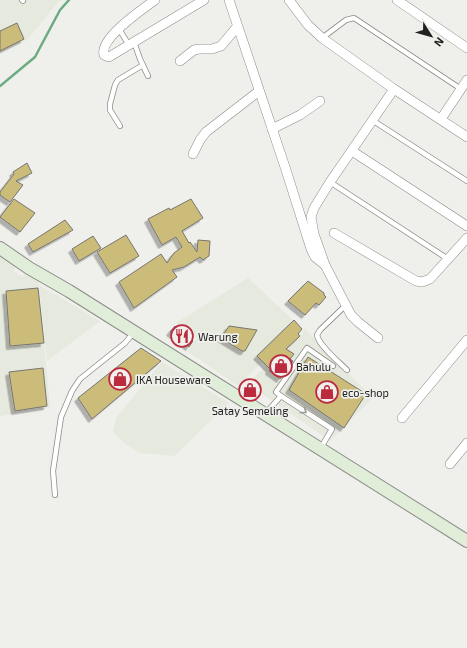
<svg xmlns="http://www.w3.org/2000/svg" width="467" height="648" font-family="'Exo 2',sans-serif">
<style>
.built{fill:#e6e9dd}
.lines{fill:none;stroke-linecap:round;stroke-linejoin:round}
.stream{stroke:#6dab82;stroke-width:2.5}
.building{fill:#ccbc7a;stroke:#767572;filter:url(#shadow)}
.service-casing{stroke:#8b8c88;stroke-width:6}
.minor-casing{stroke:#8b8c88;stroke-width:10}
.secondary-casing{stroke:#8b8c88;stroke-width:14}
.service{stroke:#fff;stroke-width:4.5}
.minor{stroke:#fff;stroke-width:9}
.secondary{stroke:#e0edd8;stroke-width:12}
.oneway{stroke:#9b9b9b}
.labels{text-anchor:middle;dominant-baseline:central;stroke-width:3.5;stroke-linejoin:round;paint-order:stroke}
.poi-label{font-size:11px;fill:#212120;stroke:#eff0ec;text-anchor:start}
</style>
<defs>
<filter id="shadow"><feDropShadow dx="-3.5" dy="3.5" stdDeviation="0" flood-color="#0004"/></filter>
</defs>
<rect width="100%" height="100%" fill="#eff0ec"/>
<g class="built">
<path d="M 0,0 L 60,0 L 27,40 L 0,53 Z"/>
<path d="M 0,256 L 15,266 L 13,271 L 23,277 L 25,272 L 38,280 L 50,407 L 41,410 L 0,416 Z"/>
<path d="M 248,278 L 293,320 L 257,355 L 262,362 L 238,386 L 187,351 L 197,338 L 176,323 Z"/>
<path d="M 39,285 L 100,321 L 47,361 Z"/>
<path d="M 305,329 L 373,398 L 330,441 L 247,383 L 266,366 L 268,367 L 300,336 Z"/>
<path d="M 162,362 L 229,403 L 174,456 L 140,453 L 123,442 L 113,432 L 116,418 Z"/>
</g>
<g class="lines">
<path class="stream" d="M 0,86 L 35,57 L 60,10 L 69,0"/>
</g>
<g class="building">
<path d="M 17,23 L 24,39 L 0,51 L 0,31 Z"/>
<path d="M 27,163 L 32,173 L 16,181 L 23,185 L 10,202 L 0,195 L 0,192 L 14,174 L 13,172 Z"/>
<path d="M 14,199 L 35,213 L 20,232 L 0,217 Z"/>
<path d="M 191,199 L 203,218 L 182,231 L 189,243 L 190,242 L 197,252 L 198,240 L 210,241 L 209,256 L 203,260 L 200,257 L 184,267 L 172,270 L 177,277 L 134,308 L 119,282 L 161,254 L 167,263 L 174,253 L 182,247 L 176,237 L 162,245 L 148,219 L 169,208 L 170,210 Z"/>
<path d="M 65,220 L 73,230 L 33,252 L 28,244 Z"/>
<path d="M 126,235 L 139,256 L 110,273 L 97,252 Z"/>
<path d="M 93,236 L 101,248 L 79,261 L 72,249 Z"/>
<path d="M 308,281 L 324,293 L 324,295 L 326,297 L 319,305 L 316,303 L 305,315 L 288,301 Z"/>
<path d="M 38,288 L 44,343 L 10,346 L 6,291 Z"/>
<path d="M 294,320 L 302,329 L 298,334 L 300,336 L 286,349 L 294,354 L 290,359 L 293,361 L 280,379 L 269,371 L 270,369 L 257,356 Z"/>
<path d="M 175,326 L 193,341 L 189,347 L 170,332 Z"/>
<path d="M 229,326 L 257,330 L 245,351 L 242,351 L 221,338 Z"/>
<path d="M 141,348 L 161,361 L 92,419 L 78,398 Z"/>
<path d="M 308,357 L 366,394 L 344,428 L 289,390 Z"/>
<path d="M 43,368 L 47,406 L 15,411 L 9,372 Z"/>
</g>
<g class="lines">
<g class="service-casing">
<g id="service">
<path d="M 22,0 L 23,1"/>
<path d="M 119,29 L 129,45"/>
<path d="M 322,38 L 346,20 L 354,18 L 461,89"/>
<path d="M 134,42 L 140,59 L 148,76"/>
<path d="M 372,120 L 467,181"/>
<path d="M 120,126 L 110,110 L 110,104 L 115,85 L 118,80 L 143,65"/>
<path d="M 330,182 L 448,259"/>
<path d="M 346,305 L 320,330 L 317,335 C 319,346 339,362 347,370"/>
<path d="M 281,396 L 276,392 L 307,348 L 333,366"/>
<path d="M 265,414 L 281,396 L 332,429 L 320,449"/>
<path d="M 55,495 L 53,471 L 61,417 L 72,391 L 80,379 L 125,343 L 133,333"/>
</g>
</g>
<g class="minor-casing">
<g id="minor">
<path d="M 155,0 C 143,9 99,38 104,55 L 109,57 L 204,0"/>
<path d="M 229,0 L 286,170 L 311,249 L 315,257 L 325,265"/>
<path d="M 289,0 L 308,25 L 322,38 L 394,89 L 467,137"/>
<path d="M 397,0 L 467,48"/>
<path d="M 180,61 L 194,50 L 199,49 L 212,49 L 221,46 L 237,27"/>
<path d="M 441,119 L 467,80"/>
<path d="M 272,129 L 300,115 L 320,101"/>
<path d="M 352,151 L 467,226"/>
<path d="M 193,154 L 200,140 L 206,132 L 259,91"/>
<path d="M 334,233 L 416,281 L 422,282 L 430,279 L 467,238"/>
<path d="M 378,338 L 358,322 L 351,315 L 325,265 L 314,234 L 311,217 L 314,208 L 330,182 L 394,89"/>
<path d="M 402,418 L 467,340"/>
<path d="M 450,464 L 467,443"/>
</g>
</g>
<g class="secondary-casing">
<path id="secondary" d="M 0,248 L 29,268 L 69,291 L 467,541"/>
</g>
<use href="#service" class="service"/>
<use href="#minor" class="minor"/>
<use href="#secondary" class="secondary"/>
</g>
<defs><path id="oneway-chevron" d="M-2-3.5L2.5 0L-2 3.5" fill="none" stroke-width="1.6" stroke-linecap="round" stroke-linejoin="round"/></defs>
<use class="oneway" href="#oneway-chevron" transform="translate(304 411) rotate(34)"/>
<defs>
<g id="restaurant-ring" transform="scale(1.15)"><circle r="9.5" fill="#eff0ec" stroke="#bb2a3d" stroke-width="1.5"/><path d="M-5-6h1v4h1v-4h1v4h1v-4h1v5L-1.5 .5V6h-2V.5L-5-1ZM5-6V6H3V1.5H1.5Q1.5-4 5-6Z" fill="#bb2a3d"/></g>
<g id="shop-ring" transform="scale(1.15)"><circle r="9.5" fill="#eff0ec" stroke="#bb2a3d" stroke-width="1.5"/><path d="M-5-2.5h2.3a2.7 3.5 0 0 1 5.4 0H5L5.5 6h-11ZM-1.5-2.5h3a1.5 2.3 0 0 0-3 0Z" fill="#bb2a3d"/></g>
</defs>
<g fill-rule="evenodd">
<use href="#restaurant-ring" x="182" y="336"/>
<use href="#shop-ring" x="281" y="366"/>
<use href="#shop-ring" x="120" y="379"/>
<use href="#shop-ring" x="250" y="390"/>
<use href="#shop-ring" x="327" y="392"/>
</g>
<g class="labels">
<g class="poi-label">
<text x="198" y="336">Warung</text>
<text x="296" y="366">Bahulu</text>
<text x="136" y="379">IKA Houseware</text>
<text x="342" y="392">eco-shop</text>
<text x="250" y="410" text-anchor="middle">Satay Semeling</text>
</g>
</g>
<g transform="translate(431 36) rotate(127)" stroke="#eff0ec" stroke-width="3" paint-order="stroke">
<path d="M0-3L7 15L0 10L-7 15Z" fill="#212120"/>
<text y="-6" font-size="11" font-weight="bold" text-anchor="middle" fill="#212120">N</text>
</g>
</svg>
